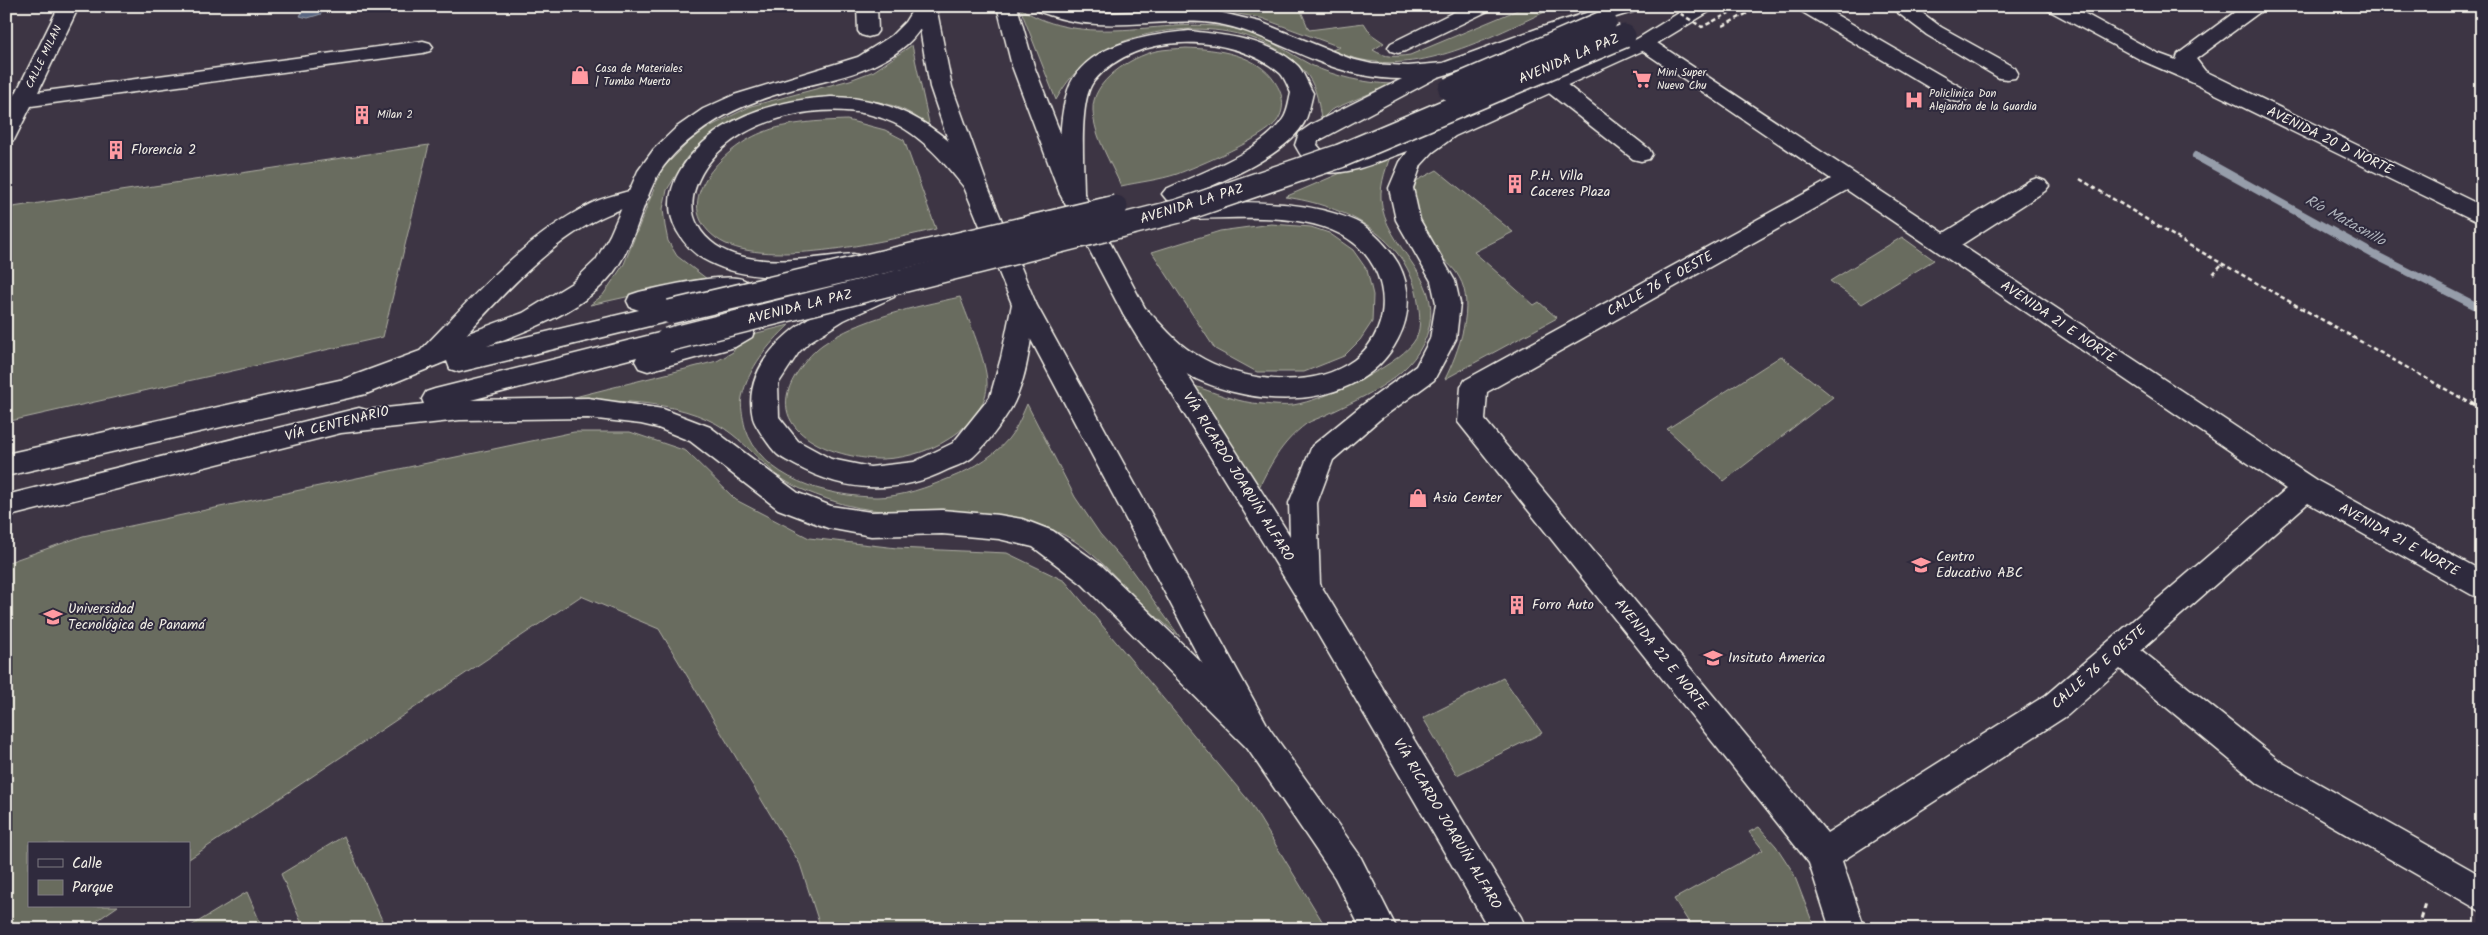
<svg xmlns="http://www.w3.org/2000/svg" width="2488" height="935" font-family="Kalam,sans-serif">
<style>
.green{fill:#696c5e;stroke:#aeaea3}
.water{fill:#586581;stroke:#969daa}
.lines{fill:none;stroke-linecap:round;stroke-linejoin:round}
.stream{stroke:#969daa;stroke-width:8}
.minor-casing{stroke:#f4f1e8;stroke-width:3}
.major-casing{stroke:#f4f1e8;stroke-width:3}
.highway-casing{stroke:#f4f1e8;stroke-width:3}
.path-far1{stroke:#f4f1e8;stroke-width:2.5;stroke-dasharray:4.5 3;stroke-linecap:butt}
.path{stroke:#f4f1e8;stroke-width:4;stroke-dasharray:5.5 4.5;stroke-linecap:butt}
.minor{fill:#2f2a3d;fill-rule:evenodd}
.major{fill:#2f2a3d;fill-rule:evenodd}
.highway{fill:#2f2a3d;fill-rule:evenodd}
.major-bridge-casing{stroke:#f4f1e8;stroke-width:26;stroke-linecap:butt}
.highway-bridge-casing{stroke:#f4f1e8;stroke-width:26;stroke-linecap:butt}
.path-bridge{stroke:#f4f1e8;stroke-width:2.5;stroke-dasharray:4.5 3;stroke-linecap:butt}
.major-bridge{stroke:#2f2a3d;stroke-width:23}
.highway-bridge{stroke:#2f2a3d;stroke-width:23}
.labels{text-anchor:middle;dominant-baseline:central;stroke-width:4;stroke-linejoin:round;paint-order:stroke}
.far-street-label{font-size:11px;fill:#f4f1e8;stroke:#2f2a3d}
.far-poi-label{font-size:11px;fill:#f4f1e8;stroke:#2f2a3d;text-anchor:start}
.street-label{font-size:14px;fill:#f4f1e8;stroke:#2f2a3d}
.poi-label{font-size:14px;fill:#f4f1e8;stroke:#2f2a3d;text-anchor:start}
.water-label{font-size:15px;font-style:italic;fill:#aeb2ba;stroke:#2f2a3d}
</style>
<rect width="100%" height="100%" fill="#3d3544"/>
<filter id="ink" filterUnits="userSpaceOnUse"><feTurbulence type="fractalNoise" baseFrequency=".02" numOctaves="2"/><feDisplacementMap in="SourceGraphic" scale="10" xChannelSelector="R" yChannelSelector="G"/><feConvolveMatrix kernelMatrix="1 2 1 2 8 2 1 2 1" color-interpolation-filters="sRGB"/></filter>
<g filter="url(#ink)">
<g class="green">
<path d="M 1193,6 L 1299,6 L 1309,30 L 1364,23 L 1371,34 L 1384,43 L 1373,50 C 1386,58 1395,57 1410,55 L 1527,6 L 1558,6 C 1487,37 1409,86 1332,50 L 1340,47 L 1261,18 Z"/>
<path d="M 1020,8 C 1085,51 1161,16 1232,28 C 1262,33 1285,51 1311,65 C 1336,77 1364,83 1392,84 L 1331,110 L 1321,120 C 1319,105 1317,89 1308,76 C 1263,17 1154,18 1096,55 C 1078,67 1066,82 1056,100 Z"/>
<path d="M 912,45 L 929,123 L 925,124 C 902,103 870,99 840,98 L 716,132 L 687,157 L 667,190 L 663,209 L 665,226 L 668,241 L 677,256 L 707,279 L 590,305 L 603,295 L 624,264 L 662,169 L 690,141 L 709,127 L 751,106 L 850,80 L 874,71 Z"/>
<path d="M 1186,48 C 1217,49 1257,54 1275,82 C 1283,94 1286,108 1277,121 C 1265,138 1198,166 1177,174 C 1159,180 1139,182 1121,186 C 1111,163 1094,136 1093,111 C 1091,81 1131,57 1156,51 C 1165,49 1176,49 1186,48 Z"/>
<path d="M 847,120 L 885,130 L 904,140 L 936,229 C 886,241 759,271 716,238 C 668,202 724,148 761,133 C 787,122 820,121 847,120 Z"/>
<path d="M 429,145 L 383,337 L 6,422 L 6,208 Z"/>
<path d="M 1392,151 C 1387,166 1380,183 1381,199 C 1384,247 1442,275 1429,327 C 1418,375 1367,395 1326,415 C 1320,418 1312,420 1306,424 C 1281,443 1269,466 1256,494 L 1189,384 C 1213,392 1238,403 1263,404 C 1272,405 1284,406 1293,405 C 1324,400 1394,368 1413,343 C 1422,332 1420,314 1418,302 C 1409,237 1344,205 1285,197 Z"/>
<path d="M 1437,170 L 1513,232 L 1474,252 L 1534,305 L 1539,302 L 1557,318 L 1445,379 C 1458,353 1476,305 1459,277 C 1454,267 1443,260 1436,251 C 1427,239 1412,216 1412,200 C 1412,194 1415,187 1416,181 Z"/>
<path d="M 1271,224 L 1311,227 L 1329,233 L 1353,250 L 1367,270 L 1373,295 L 1372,322 L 1360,340 L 1344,356 L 1304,372 L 1257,372 L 1215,349 L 1152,252 L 1220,231 Z"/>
<path d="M 1902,237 L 1934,260 L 1862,304 L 1830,281 Z"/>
<path d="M 960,297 C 968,319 987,362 987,383 C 988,403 971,422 957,433 C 937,449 909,458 883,459 C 840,460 760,434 795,376 C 802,365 811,353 822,345 C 861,318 914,307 960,297 Z"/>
<path d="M 789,325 C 768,345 749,367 742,397 C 740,405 743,418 745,427 C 761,479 828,497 877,497 C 902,497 928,487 950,478 C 973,469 1000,453 1014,431 C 1019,423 1023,413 1027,404 L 1075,497 L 1100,534 L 1130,568 L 1180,637 C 1165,624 1150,611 1135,597 C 1113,575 1092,549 1064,535 C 991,498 905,527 830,500 C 811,493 791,487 776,474 C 758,459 744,442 725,429 C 679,398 604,399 551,403 L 717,361 L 733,352 L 741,337 Z"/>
<path d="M 1781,356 L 1833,397 L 1724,481 L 1667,429 Z"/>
<path d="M 574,432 L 630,432 L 686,451 L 736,500 L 809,538 L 897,548 L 1007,553 L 1065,581 L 1249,801 L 1327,929 L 821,929 L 800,864 L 659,629 L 581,596 L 189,859 L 189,844 L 29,844 L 29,906 L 118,906 L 85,929 L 6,929 L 6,563 L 83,536 Z"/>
<path d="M 1503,678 L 1542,733 L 1457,775 L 1423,718 Z"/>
<path d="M 1759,827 L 1776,846 L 1793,872 L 1815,929 L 1693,929 L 1674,899 L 1763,850 L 1749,832 Z"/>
<path d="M 344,836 L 382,920 L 368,929 L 304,929 L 281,874 Z"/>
<path d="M 247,892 L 263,929 L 186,929 Z"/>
</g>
<path class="water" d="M 293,6 L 325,6 L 325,7 L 321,14 L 308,18 L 300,16 L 304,9 Z"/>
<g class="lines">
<path class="stream" d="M 2196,156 L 2373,254 L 2482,309"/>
<g class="minor-casing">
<g id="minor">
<path d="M 59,6 L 79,6 L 38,92 L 423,41 L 430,43 L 433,47 L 430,51 L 423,53 L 31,106 L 14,140 L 6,142 L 6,96 L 15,95 Z"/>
<path d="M 857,6 L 877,6 L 878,31 L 875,35 L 868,37 L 861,35 L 858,31 Z"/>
<path d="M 1466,6 L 1493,6 L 1490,10 L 1405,51 L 1398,53 L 1391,51 L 1388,47 L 1391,43 Z"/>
<path d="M 1796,6 L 1821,6 L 1966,90 L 1969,95 L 1966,100 L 1958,102 L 1950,100 L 1799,10 Z"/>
<path d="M 1889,6 L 1913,6 L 1941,27 L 2015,68 L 2018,73 L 2015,78 L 2007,79 L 1999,78 L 1927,35 Z"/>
<path d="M 2045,6 L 2071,6 L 2157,53 L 2176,60 L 2178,54 L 2243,6 L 2268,6 L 2196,59 L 2205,71 L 2482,206 L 2482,224 L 2189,81 L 2143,61 L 2048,10 Z"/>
<path d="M 1644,37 L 1651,39 L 1944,233 L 2029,181 L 2037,178 L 2045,181 L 2049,186 L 2045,191 L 1961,245 L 2316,480 L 2482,571 L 2482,598 L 2472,595 L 2308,503 L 2141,650 L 2281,762 L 2482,876 L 2482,912 L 2259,784 L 2120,669 L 2068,715 L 1842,861 L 1865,929 L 1830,929 L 1809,863 L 1458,422 L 1461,387 L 1465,380 L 1831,179 L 1637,47 L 1634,43 L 1637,39 ZM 1847,190 L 2286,489 L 2046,695 L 1827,833 L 1485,420 L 1487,392 Z"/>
<path d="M 1553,78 L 1561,80 L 1649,149 L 1652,154 L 1649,159 L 1641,161 L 1633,159 L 1545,90 L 1542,85 L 1545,80 Z"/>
<path d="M 637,189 L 645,192 L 649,197 L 645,202 C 633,206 620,209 609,214 C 544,242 487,313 439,364 L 430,366 L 421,364 L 417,357 L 421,350 C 473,297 523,238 590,204 C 604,197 622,193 637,189 Z"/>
</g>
</g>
<g class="major-casing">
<g id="major">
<path d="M 916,6 L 936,6 L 952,87 L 988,187 L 1036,304 L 1269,728 L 1359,854 L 1397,929 L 1361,929 L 1335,878 L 1247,748 L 1012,304 L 964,187 L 930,87 Z"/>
<path d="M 997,6 L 1017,6 L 1034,66 L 1084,194 L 1146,310 L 1290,536 L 1289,503 L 1312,446 L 1361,406 L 1416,366 L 1430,339 L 1436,303 L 1431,281 L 1396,220 L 1389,188 L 1400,162 L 1408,151 C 1384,159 1334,184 1311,167 C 1304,162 1299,152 1295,145 L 1299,133 L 1312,124 L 1402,79 C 1373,79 1344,72 1317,61 C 1279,46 1245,25 1203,22 C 1151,19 1100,33 1049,15 C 1043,13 1037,12 1033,6 L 1063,6 L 1086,12 L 1107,13 L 1171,10 L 1214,11 L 1260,22 L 1351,59 L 1372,64 L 1408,66 L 1443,63 L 1539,28 L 1608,6 L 1642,6 L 1639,10 L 1570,31 L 1465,69 L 1438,77 L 1318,141 L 1317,145 L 1327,156 L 1338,159 L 1436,128 L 1637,39 L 1690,6 L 1715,6 L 1712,10 L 1651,47 L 1455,136 L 1433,152 L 1421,165 L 1413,188 L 1420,220 L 1455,281 L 1460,303 L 1456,339 L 1434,380 L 1379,420 L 1333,460 L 1317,503 L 1320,584 L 1521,917 L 1526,929 L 1489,929 L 1295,595 L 1123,314 L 1060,194 L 1012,66 Z"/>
</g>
</g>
<g class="highway-casing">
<g id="highway">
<path d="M 915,6 L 935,6 C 926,20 918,35 906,45 C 875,72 832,79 794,89 C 762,98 728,110 701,131 C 683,144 665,160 655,180 C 640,211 634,245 613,273 C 582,312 531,329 487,346 L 656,306 L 639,310 L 630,307 L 627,301 L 630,295 L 639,292 C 658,288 732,270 746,281 C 753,287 759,299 763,307 L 752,337 L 735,347 L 648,371 L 639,368 L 635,361 L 637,357 L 471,400 L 588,398 L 663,409 L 710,427 L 798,493 L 831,506 L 871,512 L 942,510 L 999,515 L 1022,519 L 1053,531 L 1102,566 L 1269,728 L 1274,738 L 1269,748 L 1258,752 L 1247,748 L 1082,584 L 1033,547 L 999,539 L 942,534 L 871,536 L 828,528 L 778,509 L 690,441 L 658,428 L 641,424 L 588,418 L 460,420 L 341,433 L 6,517 L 6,495 L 359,408 L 366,410 L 424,404 L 422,399 L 426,392 L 435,389 L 667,331 L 676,333 L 680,340 L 678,344 L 718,333 L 732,325 L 738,308 L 730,296 L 702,297 L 671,303 L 679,306 L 683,312 L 679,318 L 670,321 L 459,372 L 450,369 L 447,361 L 366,394 L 6,476 L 6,454 L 344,379 L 523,313 L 572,283 L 596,260 L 610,235 L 638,171 L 654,149 L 677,127 L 703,109 L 734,95 L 858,57 L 891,36 L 905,22 Z"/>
<path d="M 1189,31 C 1225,35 1270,39 1298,66 C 1304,73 1308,85 1313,93 C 1311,101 1309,111 1306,119 C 1289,156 1217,183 1182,199 L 1174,202 L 1166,199 L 1162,194 L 1166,189 C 1202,172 1260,153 1283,119 C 1288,112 1289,101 1291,93 C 1288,87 1285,78 1280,73 C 1233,33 1136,30 1094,81 C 1078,100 1084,168 1084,194 L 1080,199 L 1072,202 L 1064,199 L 1060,194 C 1061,160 1057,123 1068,90 C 1084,44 1147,35 1189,31 Z"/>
<path d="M 831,97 C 897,97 952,131 988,187 L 984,192 L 976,195 L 968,192 C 947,166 925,138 894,123 C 835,94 729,116 699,179 C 692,193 689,211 698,226 C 706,241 723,252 740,256 C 776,266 816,257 853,254 L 862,256 L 865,262 L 862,268 C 841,274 819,275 798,276 C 768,278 736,276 709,262 C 694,255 685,245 677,231 C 655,191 689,150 722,128 C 754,107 794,99 831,97 Z"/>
<path d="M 1179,203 C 1238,203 1300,197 1355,221 C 1371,228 1389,248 1398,263 C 1411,287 1411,314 1398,339 C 1358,417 1241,409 1176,368 C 1157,356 1143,336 1127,320 L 1123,314 L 1127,308 L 1136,305 L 1145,308 C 1161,323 1175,343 1195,354 C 1238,381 1310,392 1354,360 C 1399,325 1389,259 1340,234 C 1297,211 1227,219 1179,219 L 1171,217 L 1167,211 L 1171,205 Z"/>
<path d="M 885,282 L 894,285 L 897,291 L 894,297 L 844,320 L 809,342 L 799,352 L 778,384 L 779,417 L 798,441 L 831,459 L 870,467 L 914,462 L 953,443 L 990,397 L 1001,358 L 1012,304 L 1015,298 L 1024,295 L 1033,298 L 1036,304 C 1030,341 1028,385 1006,416 C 997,430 985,446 973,457 C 967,462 957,466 949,469 C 898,495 845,493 795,465 C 790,462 783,459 778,455 C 772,450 755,426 753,418 C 737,348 830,299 885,282 Z"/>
</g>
</g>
<g class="path-far1">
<path d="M 1723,26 L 1761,6"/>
<path d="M 2080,179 L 2189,245 L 2472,404"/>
<path d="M 2213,274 L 2222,264"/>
</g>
<g class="path">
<path d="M 2470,402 L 2482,409"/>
<path d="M 2418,929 L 2426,901"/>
</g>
<use href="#minor" class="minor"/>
<use href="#major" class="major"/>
<use href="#highway" class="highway"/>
<g class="major-bridge-casing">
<g id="major-bridge">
<path d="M 1450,89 L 1605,22"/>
<path d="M 1179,211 L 1340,156 L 1624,36"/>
</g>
</g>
<g class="highway-bridge-casing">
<g id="highway-bridge">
<path d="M 670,312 L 1116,207"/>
<path d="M 667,340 L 1179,211"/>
</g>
</g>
<path class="path-bridge" d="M 1668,6 L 1702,27 L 1743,6"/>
<use href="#major-bridge" class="major-bridge"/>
<use href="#highway-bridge" class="highway-bridge"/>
</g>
</g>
<defs>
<g id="shop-bare" transform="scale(1.5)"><path d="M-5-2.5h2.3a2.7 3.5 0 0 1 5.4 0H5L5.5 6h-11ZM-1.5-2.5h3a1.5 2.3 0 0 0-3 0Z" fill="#ff9aa2" stroke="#2f2a3d" stroke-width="2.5" paint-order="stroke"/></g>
<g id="supermarket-bare" transform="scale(1.5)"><path d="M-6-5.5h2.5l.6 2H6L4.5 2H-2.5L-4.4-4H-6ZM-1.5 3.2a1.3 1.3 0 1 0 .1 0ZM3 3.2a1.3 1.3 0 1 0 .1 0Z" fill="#ff9aa2" stroke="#2f2a3d" stroke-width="2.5" paint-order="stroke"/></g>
<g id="hospital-bare" transform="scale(1.5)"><path d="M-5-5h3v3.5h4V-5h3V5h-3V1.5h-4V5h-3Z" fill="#ff9aa2" stroke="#2f2a3d" stroke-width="2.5" paint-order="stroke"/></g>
<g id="building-bare" transform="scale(1.5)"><path d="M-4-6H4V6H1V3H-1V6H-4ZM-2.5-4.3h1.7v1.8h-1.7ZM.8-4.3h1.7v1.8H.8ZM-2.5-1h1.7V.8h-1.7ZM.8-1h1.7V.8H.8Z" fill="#ff9aa2" stroke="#2f2a3d" stroke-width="2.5" paint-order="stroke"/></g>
<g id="school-bare" transform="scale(1.5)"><path d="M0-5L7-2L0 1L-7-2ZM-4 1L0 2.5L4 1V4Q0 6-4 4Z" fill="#ff9aa2" stroke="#2f2a3d" stroke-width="2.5" paint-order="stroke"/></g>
<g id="university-bare" transform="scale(1.5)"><path d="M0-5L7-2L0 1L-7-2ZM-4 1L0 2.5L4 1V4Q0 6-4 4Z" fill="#ff9aa2" stroke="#2f2a3d" stroke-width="2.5" paint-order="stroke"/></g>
</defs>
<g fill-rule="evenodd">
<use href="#shop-bare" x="580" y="75"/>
<use href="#supermarket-bare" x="1642" y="79"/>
<use href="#hospital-bare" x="1914" y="100"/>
<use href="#building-bare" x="362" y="115"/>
<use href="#building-bare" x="116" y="150"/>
<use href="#building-bare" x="1515" y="184"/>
<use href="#shop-bare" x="1418" y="498"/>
<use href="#school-bare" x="1921" y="565"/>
<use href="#building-bare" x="1517" y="605"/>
<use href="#university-bare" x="53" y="617"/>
<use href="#school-bare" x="1713" y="658"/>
</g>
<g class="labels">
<g class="far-street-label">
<text transform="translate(44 57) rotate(-64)">CALLE MILAN</text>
</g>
<g class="far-poi-label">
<text x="595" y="69">Casa de Materiales<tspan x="595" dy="13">| Tumba Muerto</tspan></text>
<text x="1657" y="73">Mini Super<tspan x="1657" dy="13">Nuevo Chu</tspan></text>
<text x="1929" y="94">Policlinica Don<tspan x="1929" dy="13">Alejandro de la Guardia</tspan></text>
<text x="377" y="115">Milan 2</text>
</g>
<g class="street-label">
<text transform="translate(1569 59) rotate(-23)">AVENIDA LA PAZ</text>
<text transform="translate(2330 141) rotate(26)">AVENIDA 20 D NORTE</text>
<text transform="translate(1192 204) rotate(-17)">AVENIDA LA PAZ</text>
<text transform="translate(1660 284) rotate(-29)">CALLE 76 F OESTE</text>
<text transform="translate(800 307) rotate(-14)">AVENIDA LA PAZ</text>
<text transform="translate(2058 322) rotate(34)">AVENIDA 21 E NORTE</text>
<text transform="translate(337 424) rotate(-14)">VÍA CENTENARIO</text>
<text transform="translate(1238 477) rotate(58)">VÍA RICARDO JOAQUÍN ALFARO</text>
<text transform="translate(2399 540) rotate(29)">AVENIDA 21 E NORTE</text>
<text transform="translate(1661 655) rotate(51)">AVENIDA 22 E NORTE</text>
<text transform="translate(2099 667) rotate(-41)">CALLE 76 E OESTE</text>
<text transform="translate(1447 824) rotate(59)">VÍA RICARDO JOAQUÍN ALFARO</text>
</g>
<g class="poi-label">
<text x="131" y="150">Florencia 2</text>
<text x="1530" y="176">P.H. Villa<tspan x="1530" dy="16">Caceres Plaza</tspan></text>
<text x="1433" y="498">Asia Center</text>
<text x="1936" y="557">Centro<tspan x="1936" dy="16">Educativo ABC</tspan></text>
<text x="1532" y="605">Forro Auto</text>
<text x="68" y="609">Universidad<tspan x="68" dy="16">Tecnológica de Panamá</tspan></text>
<text x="1728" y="658">Insituto America</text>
</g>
<g class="water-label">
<text transform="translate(2345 221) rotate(29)">Río Matasnillo</text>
</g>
</g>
<rect width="2488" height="935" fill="none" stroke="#2f2a3d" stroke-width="25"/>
<rect x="12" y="12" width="2463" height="910" fill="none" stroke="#f4f1e8" stroke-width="2" filter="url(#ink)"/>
<rect x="28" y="842" width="162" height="65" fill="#2f2a3d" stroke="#7e7a81"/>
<rect x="38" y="859" width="25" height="8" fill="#2f2a3d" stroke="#7e7a81"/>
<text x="72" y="868" font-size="15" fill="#f4f1e8">Calle</text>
<rect x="38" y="880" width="25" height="15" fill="#696c5e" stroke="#7e7a81"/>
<text x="72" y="892" font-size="15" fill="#f4f1e8">Parque</text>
</svg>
